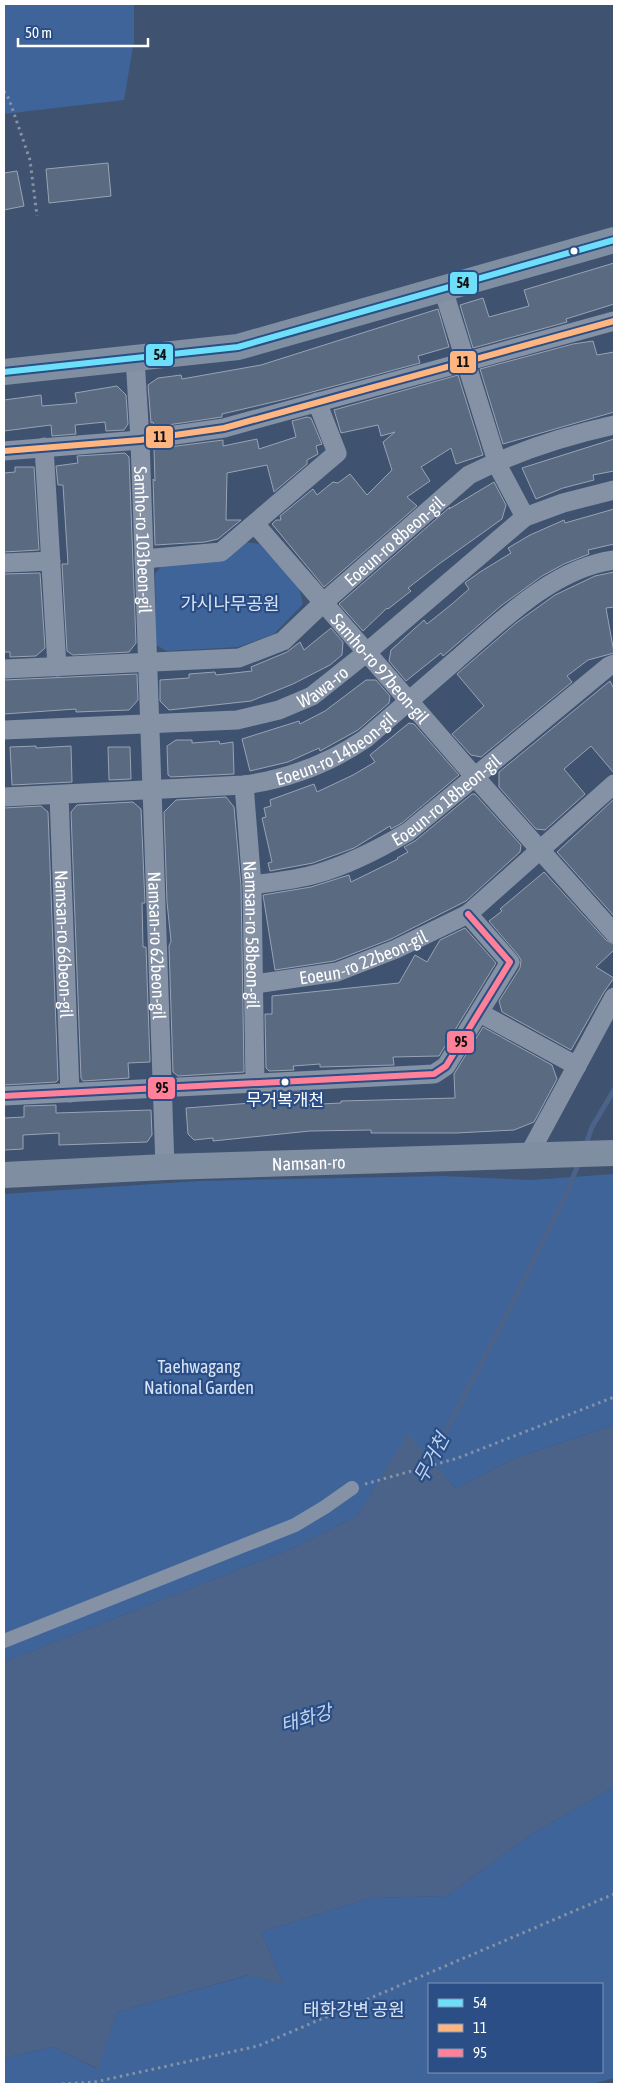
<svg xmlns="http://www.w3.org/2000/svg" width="618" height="2088" font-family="'Asap Condensed','Noto Sans KR',sans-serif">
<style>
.green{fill:#3f649a;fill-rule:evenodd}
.water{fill:#4b6389}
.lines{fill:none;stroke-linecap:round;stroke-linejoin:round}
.stream{stroke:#4b6389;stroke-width:5}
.building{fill:#5a6a81;stroke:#99a3b4}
.path{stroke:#8592a6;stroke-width:3;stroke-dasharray:2.5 4;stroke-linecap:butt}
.pedestrian{stroke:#8592a6;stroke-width:14}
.minor{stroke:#8592a6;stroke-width:19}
.secondary{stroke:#808ea2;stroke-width:26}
.bus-1-casing{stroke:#2a4e85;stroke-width:10}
.bus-2-casing{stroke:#2a4e85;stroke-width:10}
.bus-3-casing{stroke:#2a4e85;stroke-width:10}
.bus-1{stroke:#6ddff8;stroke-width:6}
.bus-2{stroke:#ffb580;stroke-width:6}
.bus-3{stroke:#ff8098;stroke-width:6}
.bus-dot{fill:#fff;stroke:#2a4e85;stroke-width:2}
.labels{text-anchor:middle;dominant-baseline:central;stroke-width:4.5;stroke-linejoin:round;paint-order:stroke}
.bus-label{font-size:17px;fill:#fff;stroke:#2a4e85}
.street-label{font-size:18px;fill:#fff;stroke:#2a4e85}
.park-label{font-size:18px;fill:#d8e4f6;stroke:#2a4e85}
.water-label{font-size:19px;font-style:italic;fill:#c1d4ee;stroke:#2a4e85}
.line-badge{stroke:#2a4e85;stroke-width:2}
.pale-badge-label{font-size:14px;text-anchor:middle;font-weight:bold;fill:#111}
</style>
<rect width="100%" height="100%" fill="#3f5270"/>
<g class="green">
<path d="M 4,4 L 134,4 L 134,41 L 124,100 L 4,114 Z"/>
<path d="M 246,542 L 259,544 L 299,587 L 303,604 L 274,634 L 238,647 L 167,651 L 156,645 L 155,574 L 163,564 Z"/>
<path d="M 614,1174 L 614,1425 L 513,1459 L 456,1489 L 408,1434 L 357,1516 L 291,1549 L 4,1662 L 4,1194 L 198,1181 L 443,1176 L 531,1180 Z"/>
<path d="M 614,1787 L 614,2078 L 592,2084 L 4,2084 L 4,2058 L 54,2047 L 97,2069 L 117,2012 L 249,1975 L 283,1984 L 261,1932 L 370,1898 L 447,1896 L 530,1835 ZM 429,1984 L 602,1984 L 602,2072 L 429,2072 Z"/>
</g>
<path class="water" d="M 614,1425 L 614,1787 L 530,1835 L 447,1896 L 370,1898 L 261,1932 L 283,1984 L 248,1975 L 117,2012 L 98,2069 L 54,2047 L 4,2058 L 4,1662 L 291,1549 L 357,1516 L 408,1433 L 456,1489 L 513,1459 Z"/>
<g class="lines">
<g class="stream">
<path d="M 585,1147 L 592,1127 L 614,1090"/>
<path d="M 428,1465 L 502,1324 L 566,1195 L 579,1162"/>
</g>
</g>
<g class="building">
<path d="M 108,163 L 111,196 L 49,203 L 46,169 Z"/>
<path d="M 17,171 L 24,206 L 4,210 L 4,173 Z"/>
<path d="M 614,263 L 614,304 L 566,319 L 567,322 L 473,348 L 460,305 L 483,298 L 489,317 L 529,306 L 524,290 Z"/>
<path d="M 438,309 L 449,347 L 418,356 L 420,363 L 286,399 L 222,414 L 222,417 L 154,427 L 153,422 L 151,423 L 148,385 L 158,378 L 181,375 L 182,379 L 261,365 Z"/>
<path d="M 593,341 L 597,355 L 614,352 L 614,412 L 503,444 L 480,369 L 573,344 Z"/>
<path d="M 458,375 L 483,455 L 456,464 L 451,448 L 421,467 L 430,481 L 407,497 L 417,506 L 324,587 L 272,524 L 276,520 L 281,520 L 280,516 L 313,489 L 317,495 L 333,482 L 338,483 L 350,474 L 367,495 L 392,470 L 383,442 L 395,432 L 381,436 L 378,425 L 341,433 L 334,410 Z"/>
<path d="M 117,386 L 126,395 L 128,424 L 124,430 L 106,431 L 105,422 L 75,425 L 76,434 L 52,436 L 51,425 L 4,431 L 4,400 L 41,395 L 42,406 L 77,403 L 75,393 Z"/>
<path d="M 307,417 L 311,418 L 322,444 L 316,446 L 318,454 L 307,460 L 307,464 L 274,492 L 267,465 L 227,473 L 226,520 L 241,520 L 230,529 L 218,539 L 205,542 L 155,545 L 153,479 L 155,481 L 154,449 L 223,440 L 223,446 L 257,439 L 259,449 L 296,437 L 292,421 Z"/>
<path d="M 614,439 L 614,471 L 593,475 L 594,480 L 563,488 L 536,499 L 522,468 Z"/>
<path d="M 125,453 L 129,457 L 136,643 L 129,652 L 73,655 L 67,651 L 62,564 L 68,564 L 63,485 L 58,485 L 56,466 L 78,463 L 77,456 Z"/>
<path d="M 15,467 L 34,467 L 39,550 L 4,552 L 4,473 L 15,472 Z"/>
<path d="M 494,482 L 506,505 L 502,519 L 439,564 L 408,588 L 411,591 L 388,609 L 387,608 L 363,631 L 339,604 L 450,507 L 449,509 Z"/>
<path d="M 614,509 L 614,544 L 588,550 L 589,554 L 564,564 L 542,576 L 502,605 L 443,656 L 441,653 L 406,681 L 389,661 L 391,650 L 424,620 L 427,624 L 452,604 L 469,589 L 465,583 L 466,582 L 480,572 L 511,553 L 508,548 L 530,535 L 564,520 L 565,523 Z"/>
<path d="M 614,572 L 614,607 L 606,608 L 614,653 L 588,660 L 567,676 L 572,682 L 481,757 L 471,755 L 452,734 L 484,706 L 457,674 L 516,623 L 555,595 L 595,576 Z"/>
<path d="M 40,573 L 45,648 L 36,656 L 10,657 L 10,652 L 4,652 L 4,574 Z"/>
<path d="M 331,628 L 343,642 L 342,655 L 330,665 L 293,684 L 251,701 L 169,710 L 160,701 L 160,680 L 189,678 L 189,674 L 215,672 L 216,675 L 252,671 L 251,667 L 287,652 L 300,642 L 304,650 Z"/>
<path d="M 137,674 L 138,700 L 129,710 L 76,712 L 76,709 L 4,714 L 4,680 Z"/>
<path d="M 366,680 L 376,680 L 390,696 L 389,703 L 358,730 L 320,751 L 319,748 L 288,762 L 250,771 L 242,739 L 299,721 L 300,724 L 325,711 Z"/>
<path d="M 610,681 L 614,689 L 614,773 L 591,746 L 564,769 L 585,794 L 545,830 L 536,829 L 499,787 L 499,772 Z"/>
<path d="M 409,723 L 414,724 L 459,775 L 402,823 L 391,829 L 390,826 L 354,848 L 313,863 L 270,871 L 268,863 L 272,862 L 262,818 L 266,817 L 264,808 L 271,806 L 270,800 L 314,784 L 317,792 L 353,775 L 375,762 L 370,755 Z"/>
<path d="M 176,740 L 192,740 L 192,743 L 219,741 L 220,744 L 233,742 L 234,774 L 171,777 L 168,775 L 167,746 Z"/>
<path d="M 36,746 L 36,748 L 71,746 L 72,782 L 12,785 L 10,747 Z"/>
<path d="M 108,747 L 130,747 L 131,779 L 109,780 Z"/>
<path d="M 472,794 L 475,794 L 521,845 L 520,852 L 466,901 L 391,939 L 334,961 L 275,970 L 263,895 L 311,887 L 349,875 L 351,882 L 398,859 L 397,858 L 408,852 L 404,847 L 415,841 Z"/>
<path d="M 226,797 L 234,807 L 241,886 L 244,1072 L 178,1076 L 173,1072 L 169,946 L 171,941 L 167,902 L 164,812 L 176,800 Z"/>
<path d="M 614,799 L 614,916 L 557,852 Z"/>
<path d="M 133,802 L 141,809 L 145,903 L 142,903 L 143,947 L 146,947 L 150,1062 L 128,1063 L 129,1078 L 83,1081 L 81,1078 L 71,812 L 77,805 Z"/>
<path d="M 41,806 L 48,812 L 58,1080 L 56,1082 L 4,1085 L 4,808 Z"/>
<path d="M 544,872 L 606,940 L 614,944 L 614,950 L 596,967 L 614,978 L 604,992 L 571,1050 L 502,1012 L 499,1001 L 520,968 L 521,960 L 518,955 L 489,921 L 502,911 L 500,909 Z"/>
<path d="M 465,928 L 496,963 L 439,1056 L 393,1057 L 394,1065 L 320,1067 L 320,1064 L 293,1066 L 294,1070 L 269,1071 L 266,1068 L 265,1014 L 272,1014 L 272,996 L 399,983 L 415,955 L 427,962 L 440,940 Z"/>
<path d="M 483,1027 L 552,1065 L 557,1079 L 534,1122 L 514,1130 L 456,1133 L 371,1133 L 371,1130 L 310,1131 L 213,1141 L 213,1138 L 194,1140 L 188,1134 L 186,1108 L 278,1101 L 277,1093 L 300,1092 L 301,1105 L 341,1103 L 341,1101 L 455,1098 L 454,1074 Z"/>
<path d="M 56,1105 L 56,1113 L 151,1110 L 152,1135 L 147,1142 L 59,1145 L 59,1133 L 23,1135 L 23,1149 L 4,1150 L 4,1118 L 24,1117 L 24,1106 Z"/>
</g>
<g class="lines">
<g class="path">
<path d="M 4,91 L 9,99 L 30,160 L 37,216"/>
<path d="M 365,1484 L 458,1458 L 614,1397"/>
<path d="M 62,2084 L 95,2082 L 258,2046 L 614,1894"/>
</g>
<path class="pedestrian" d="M 4,1641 L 295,1525 L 325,1507 L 352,1488"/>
<g class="minor">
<path d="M 443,289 L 499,468 L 525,517"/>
<path id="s1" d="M 135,358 L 140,440 L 165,1167"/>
<path d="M 44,447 L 57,667"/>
<path d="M 4,451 L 140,440 L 224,428 L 614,321"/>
<path id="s2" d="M 255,524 L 475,777 L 614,933"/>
<path d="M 144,559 L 221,552 L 337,453 L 317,402"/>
<path d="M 4,563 L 51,561"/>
<path id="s3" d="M 4,669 L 239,658 L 283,641 L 324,602 L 469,475 C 515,452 564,436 614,425"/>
<path id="s4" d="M 4,730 L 237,720 L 279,710 L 312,696 L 366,653 L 525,517 L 563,503 L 614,490"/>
<path id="s5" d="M 244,785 L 252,885 L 255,1085"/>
<path id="s6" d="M 59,795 L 70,1093"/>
<path id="s7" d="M 4,797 L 244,785 C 288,779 328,764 365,739 C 395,713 425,687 455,661 C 500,622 553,568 614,560"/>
<path id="s8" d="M 252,885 C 273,882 296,880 316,874 C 348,865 379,849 408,832 L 609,666 L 614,664"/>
<path id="s9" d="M 255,984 L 337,972 L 396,949 L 468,914 L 614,784"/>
<path d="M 480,1013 L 577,1066"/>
<path d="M 4,1096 L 434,1074 L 446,1066 L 510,962 L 468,914"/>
<path d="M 528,1156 L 614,997"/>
</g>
<g class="secondary">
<path d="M 4,372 L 238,347 L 614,240"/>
<path id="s10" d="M 4,1175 L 165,1167 L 614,1153"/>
</g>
<g class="bus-1-casing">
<path id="bus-1" d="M 4,372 L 238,347 L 614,240"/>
</g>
<g class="bus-2-casing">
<path id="bus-2" d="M 4,451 L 140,440 L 224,428 L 614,321"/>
</g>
<g class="bus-3-casing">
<path id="bus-3" d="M 4,1096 L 434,1074 L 446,1066 L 510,962 L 468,914"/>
</g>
<use href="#bus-1" class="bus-1"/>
<use href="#bus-2" class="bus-2"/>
<use href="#bus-3" class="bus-3"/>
</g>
<g class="bus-dot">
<circle cx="574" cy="251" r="4.5"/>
<circle cx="285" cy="1082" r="4.5"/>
</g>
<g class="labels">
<g class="bus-label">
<text x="285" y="1100">무거복개천</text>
</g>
<g class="street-label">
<text stroke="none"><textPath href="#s3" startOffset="432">Eoeun-ro 8beon-gil</textPath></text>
<text stroke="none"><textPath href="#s1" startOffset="182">Samho-ro 103beon-gil</textPath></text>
<text stroke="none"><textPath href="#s2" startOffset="191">Samho-ro 97beon-gil</textPath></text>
<text stroke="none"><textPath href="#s4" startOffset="326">Wawa-ro</textPath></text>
<text stroke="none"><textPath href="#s7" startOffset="340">Eoeun-ro 14beon-gil</textPath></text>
<text stroke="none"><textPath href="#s8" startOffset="216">Eoeun-ro 18beon-gil</textPath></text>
<text stroke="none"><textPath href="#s5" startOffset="150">Namsan-ro 58beon-gil</textPath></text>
<text stroke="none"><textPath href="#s6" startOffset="149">Namsan-ro 66beon-gil</textPath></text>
<text stroke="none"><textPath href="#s1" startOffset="588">Namsan-ro 62beon-gil</textPath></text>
<text stroke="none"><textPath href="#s9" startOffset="112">Eoeun-ro 22beon-gil</textPath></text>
<text stroke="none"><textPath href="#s10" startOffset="305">Namsan-ro</textPath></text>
</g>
<g class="park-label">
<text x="230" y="603">가시나무공원</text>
<text x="199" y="1366">Taehwagang<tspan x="199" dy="21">National Garden</tspan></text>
<text x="354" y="2009">태화강변 공원</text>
</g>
<g class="water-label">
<text transform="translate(431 1458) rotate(-62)">무거천</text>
<text transform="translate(306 1718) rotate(-16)">태화강</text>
</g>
</g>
<g class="line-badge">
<rect x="449" y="271" width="29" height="24" rx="5" fill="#6ddff8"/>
<rect x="145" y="343" width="29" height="24" rx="5" fill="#6ddff8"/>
<rect x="449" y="350" width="28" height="24" rx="5" fill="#ffb580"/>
<rect x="145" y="425" width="29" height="24" rx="5" fill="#ffb580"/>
<rect x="446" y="1030" width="29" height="24" rx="5" fill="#ff8098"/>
<rect x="147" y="1076" width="29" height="24" rx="5" fill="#ff8098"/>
</g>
<g class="pale-badge-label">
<text x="463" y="288">54</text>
<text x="160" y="360">54</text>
<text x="463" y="367">11</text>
<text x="160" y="442">11</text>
<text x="461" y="1047">95</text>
<text x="162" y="1093">95</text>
</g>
<rect width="618" height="2088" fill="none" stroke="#ffffff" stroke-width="10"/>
<rect x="428" y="1983" width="175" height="90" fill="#2a4e85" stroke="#7f95b6"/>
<rect x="438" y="1999" width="25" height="8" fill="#6ddff8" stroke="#7f95b6"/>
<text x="473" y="2008" font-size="15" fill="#ffffff">54</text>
<rect x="438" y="2024" width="25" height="8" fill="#ffb580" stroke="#7f95b6"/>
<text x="473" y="2033" font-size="15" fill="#ffffff">11</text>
<rect x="438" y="2049" width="25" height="8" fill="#ff8098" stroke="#7f95b6"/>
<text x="473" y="2058" font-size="15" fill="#ffffff">95</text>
<path d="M18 38v8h130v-8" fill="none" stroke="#ffffff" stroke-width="2.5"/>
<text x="25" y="38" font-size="15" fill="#ffffff" stroke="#2a4e85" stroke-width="4" paint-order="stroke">50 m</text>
</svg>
